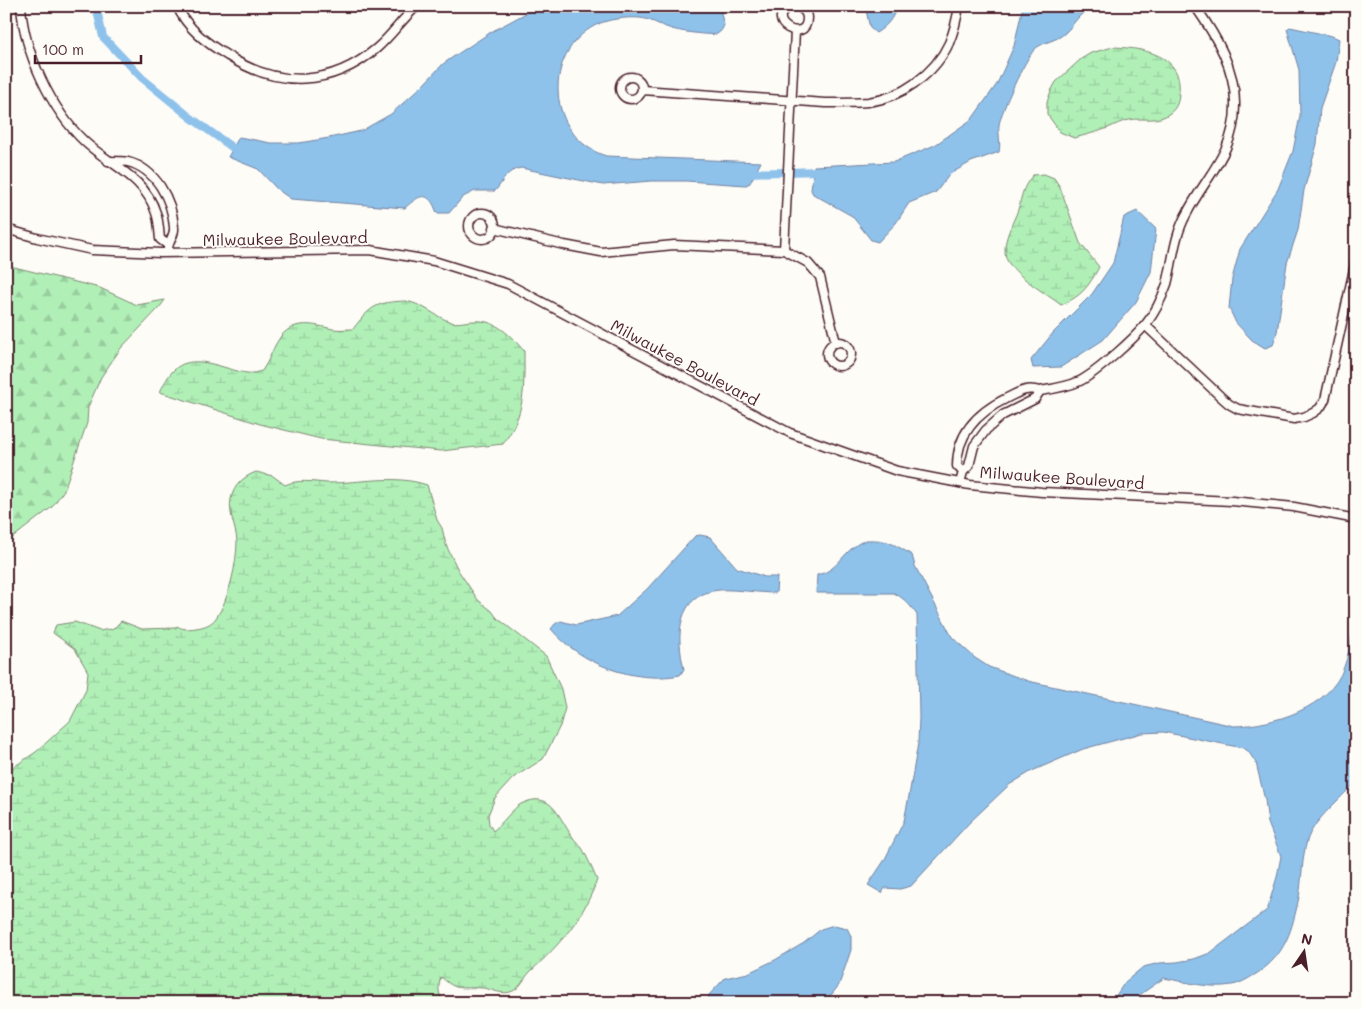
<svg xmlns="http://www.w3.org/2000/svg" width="1362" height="1009" font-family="Mali,sans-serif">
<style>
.forest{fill:url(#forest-firs);stroke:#7d8871}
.wetland{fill:url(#wetland-marsh);stroke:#7d8871}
.water{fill:#8ec2eb;stroke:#73819e}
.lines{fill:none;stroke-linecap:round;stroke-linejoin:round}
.canal{stroke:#8ec2eb;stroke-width:8}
.minor-casing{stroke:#4a1f2b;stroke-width:11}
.minor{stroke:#fdfcf7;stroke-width:8}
.labels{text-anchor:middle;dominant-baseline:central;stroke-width:4;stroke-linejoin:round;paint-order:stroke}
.street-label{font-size:16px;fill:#4a1f2b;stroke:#fdfcf7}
</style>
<defs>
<pattern id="forest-firs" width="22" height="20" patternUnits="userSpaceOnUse" patternTransform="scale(1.25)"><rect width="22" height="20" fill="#b0f0b7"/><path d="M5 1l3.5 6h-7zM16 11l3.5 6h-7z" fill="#99cd9e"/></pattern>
<pattern id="wetland-marsh" width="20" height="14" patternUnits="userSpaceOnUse" patternTransform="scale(1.25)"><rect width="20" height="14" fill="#b0f0b7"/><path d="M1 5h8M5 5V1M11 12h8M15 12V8" fill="none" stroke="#99cd9e"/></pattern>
</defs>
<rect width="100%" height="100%" fill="#fdfcf7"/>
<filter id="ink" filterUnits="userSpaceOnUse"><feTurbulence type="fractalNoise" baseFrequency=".02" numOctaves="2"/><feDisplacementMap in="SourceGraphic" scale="10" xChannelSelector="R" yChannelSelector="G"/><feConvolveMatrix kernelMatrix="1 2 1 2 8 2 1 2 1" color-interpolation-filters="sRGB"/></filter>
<g filter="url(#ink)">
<path class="forest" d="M 6,265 L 100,288 L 137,305 L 165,300 L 159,308 L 121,348 L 101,377 L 88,407 L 87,423 L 64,490 L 52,507 L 6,543 Z"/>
<g class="wetland">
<path d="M 1113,47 C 1142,48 1183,54 1179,92 C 1179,100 1177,108 1170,113 C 1158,123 1144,117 1129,120 C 1122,121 1115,125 1108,128 C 1097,132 1086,135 1074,138 L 1060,132 L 1047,114 L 1047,102 L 1051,91 L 1056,82 L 1081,59 L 1091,53 Z"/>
<path d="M 1044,174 L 1054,178 L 1060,187 L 1080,243 L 1099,267 C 1089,286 1082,296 1061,305 C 1047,294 1012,274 1006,258 C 1002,244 1010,229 1015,217 C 1023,200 1019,191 1033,175 Z"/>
<path d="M 406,301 C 425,305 434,316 451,322 C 457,324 467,321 474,321 C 496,319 511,336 524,351 C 524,388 526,413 503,444 L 441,451 L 321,439 L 260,424 L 160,392 C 163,386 167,377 172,372 C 191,350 224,370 247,373 C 252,374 257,372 262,371 C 270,360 273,346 281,336 C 296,319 314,325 333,329 C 340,330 346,329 353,329 C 371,306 376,302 406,301 Z"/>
<path d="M 256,472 L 273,476 L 285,485 C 298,479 313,482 327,483 C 361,483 394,474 427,485 L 437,520 L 442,528 L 446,545 L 458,570 L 478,600 L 492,611 L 497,618 L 546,656 L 561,689 L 565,708 L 560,726 L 543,759 L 513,778 L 495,798 L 488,815 L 489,824 L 493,831 C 502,824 513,808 521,804 C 552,789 558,817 572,836 C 575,841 579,844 582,848 C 587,856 593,871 597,880 C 583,919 560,944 530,972 C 524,978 521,987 513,991 C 502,996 493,989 483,988 C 474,987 465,989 456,987 C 450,985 446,981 441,977 C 438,986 437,996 446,1003 L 6,1003 L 6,772 L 36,752 L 70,721 L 86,690 L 88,672 L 75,649 L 53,633 L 56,625 L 75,622 L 100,631 L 109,629 L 112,630 L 121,621 L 142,629 L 176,628 L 177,626 C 183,630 189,629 196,628 C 203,627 211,625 216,618 C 229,600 237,563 237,541 C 236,527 228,513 231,499 C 234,485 243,477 256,472 Z"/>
</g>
<g class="water">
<path d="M 539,6 L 724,6 L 721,14 L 724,25 C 723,28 721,32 717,34 C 711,36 675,31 669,28 C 659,25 650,19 640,18 C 626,17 608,19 596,25 C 541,53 547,137 606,156 L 761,162 L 750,183 L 746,185 L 686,181 L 651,181 L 603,185 L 521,168 C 505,171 505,180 495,191 L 475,191 L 463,197 L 449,213 L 437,213 C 429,190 420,194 405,208 L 291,199 L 278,190 L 258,169 L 228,157 L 239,137 L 271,143 L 299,143 L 329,138 L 361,131 L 391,114 L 422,86 L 443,64 L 453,57 L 491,32 Z"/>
<path d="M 865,6 L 897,6 C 893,19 887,26 876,33 L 870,28 Z"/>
<path d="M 1023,6 L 1109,6 C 1102,9 1096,7 1090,9 C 1078,14 1074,25 1065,33 C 1057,41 1042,42 1035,49 C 1025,59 1001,111 999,125 C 998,134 1001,143 999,152 L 971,162 L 950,174 L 936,192 L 909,203 L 896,223 L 878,242 L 871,240 L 852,216 L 813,194 L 811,190 L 814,166 L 894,162 L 935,145 L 972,119 L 997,84 L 1014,46 Z"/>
<path d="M 1290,27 L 1332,36 L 1339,39 L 1336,62 L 1320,108 L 1317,144 L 1304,190 L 1298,230 L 1287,263 L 1277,332 L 1273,345 L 1265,348 L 1252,340 L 1236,323 L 1229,308 L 1232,279 L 1240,249 L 1278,189 L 1293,151 L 1300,116 L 1299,70 L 1287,29 Z"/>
<path d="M 1137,211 L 1156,229 L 1151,272 L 1136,302 L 1103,340 L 1061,367 L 1033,368 L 1031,360 L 1053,333 L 1092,294 L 1113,263 L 1124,217 Z"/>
<path d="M 700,535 L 710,537 L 737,568 L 765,577 L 777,577 L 776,593 C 757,593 738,589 719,590 C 676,594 676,637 684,669 L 680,675 C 634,684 581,664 551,629 L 555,624 L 561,621 L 576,625 L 617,616 L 647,589 L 695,536 Z"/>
<path d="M 866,540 C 887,539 894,544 912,555 L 915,566 L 952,637 L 975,658 L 989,667 L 1028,681 L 1234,726 C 1274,725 1330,708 1344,667 C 1351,648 1353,626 1356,606 L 1356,786 L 1350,788 C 1336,803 1313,821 1307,841 C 1302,856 1302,880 1299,897 C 1292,930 1286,955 1256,974 C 1249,978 1240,984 1232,985 C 1209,989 1186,982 1164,978 L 1141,994 L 1134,1003 L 1111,1003 L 1125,982 L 1143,967 L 1160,963 L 1177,962 L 1194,959 L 1210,953 L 1267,910 L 1277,877 L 1281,856 L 1268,823 L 1265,800 L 1256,763 L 1248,751 L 1243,748 L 1163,732 L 1142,733 L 1083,749 L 1032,771 L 1009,785 L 969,823 L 911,886 L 900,889 L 885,888 L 882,893 L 868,885 L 884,861 L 904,821 L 909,796 L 918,743 L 919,717 L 917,615 C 910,605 905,599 894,593 L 816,593 L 817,575 C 840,571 843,548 866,540 Z"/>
<path d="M 834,925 L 847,928 L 851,936 L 851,950 L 839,985 L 832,994 L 822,1003 L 707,1003 L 709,995 L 725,978 L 748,973 L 775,960 L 804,943 L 821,929 Z"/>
</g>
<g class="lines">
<g class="canal">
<path d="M 96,6 L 103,37 L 142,78 L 190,117 L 233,148 L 242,149"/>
<path d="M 746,173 L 822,171"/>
</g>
<g class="minor-casing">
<g id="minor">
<path d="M 21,6 C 24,52 51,110 85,142 C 110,165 145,177 156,213 C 159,221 159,231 160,239 L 168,245"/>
<path d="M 177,6 C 187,29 208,44 228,56 C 278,88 331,87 377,48 C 392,35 402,19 417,6"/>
<path d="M 790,6 C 762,21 807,46 807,18 C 807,12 803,9 798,6"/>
<circle cx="631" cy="88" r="11"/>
<path d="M 642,90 L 825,103 C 839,103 854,103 868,102 C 901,98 935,74 949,43 C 954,31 957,19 959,6"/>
<path d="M 108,161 C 115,161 122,161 128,162 C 156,169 172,200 174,227 C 175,236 168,241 168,249"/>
<circle cx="482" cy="226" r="13"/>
<path d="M 494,228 L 564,245 L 601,252 L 674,245 L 784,250 L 808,263 L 820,277 L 836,343"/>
<path d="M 6,229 L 37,238 L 92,250 L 161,253 L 370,250 L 434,261 L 508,284 L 790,433 L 897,471 L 970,485 L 1042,492 L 1232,501 L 1294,507 L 1356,519"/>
<path d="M 784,250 L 795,31"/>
<path d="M 1145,325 L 1220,396 L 1229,404 L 1238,409 L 1294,419 L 1304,417 L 1313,413 L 1320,408 L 1325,400 L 1356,260"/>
<circle cx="839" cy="354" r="12"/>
<path d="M 1040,391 C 1053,389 1067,387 1080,381 C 1097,372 1133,340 1146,324 C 1155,313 1162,298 1167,284 C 1173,261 1174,237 1186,215 C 1205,177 1235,153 1235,106 C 1236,69 1216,36 1195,6"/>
<path d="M 960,483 L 963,472 L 969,466 L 974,446 L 986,430 L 1003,415 L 1035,399 L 1040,391 C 1025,387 1020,392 1007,398 C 978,412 957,433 957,466 L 963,472"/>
</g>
</g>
<use href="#minor" class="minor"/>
</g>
</g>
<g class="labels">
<g class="street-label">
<text transform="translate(285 238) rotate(-1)">Milwaukee Boulevard</text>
<text transform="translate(685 362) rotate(28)">Milwaukee Boulevard</text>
<text transform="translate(1062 477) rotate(4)">Milwaukee Boulevard</text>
</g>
</g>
<rect width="1362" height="1009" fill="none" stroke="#fdfcf7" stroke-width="25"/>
<rect x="12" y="12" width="1337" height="984" fill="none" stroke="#4a1f2b" stroke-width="2" filter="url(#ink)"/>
<g transform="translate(1304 952) rotate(13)" stroke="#fdfcf7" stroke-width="4" paint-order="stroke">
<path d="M0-4L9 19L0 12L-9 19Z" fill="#4a1f2b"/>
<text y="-8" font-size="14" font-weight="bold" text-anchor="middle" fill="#4a1f2b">N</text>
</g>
<path d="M35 55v8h106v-8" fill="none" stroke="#4a1f2b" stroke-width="2.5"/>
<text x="42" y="55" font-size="15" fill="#4a1f2b" stroke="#fdfcf7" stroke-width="4" paint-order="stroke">100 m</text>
</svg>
